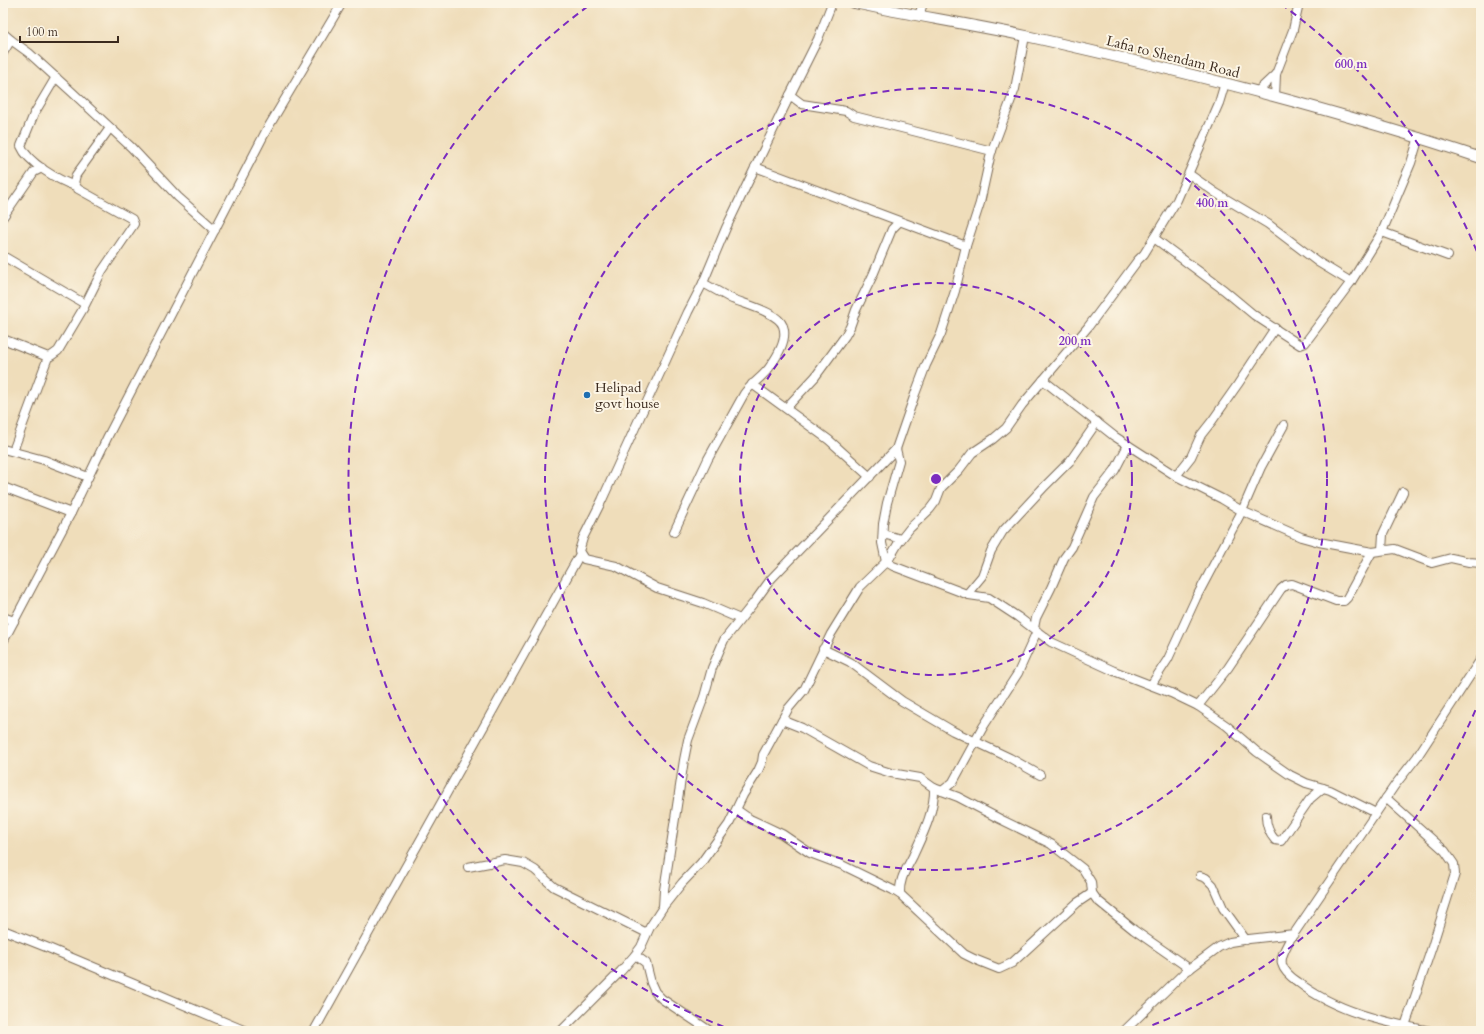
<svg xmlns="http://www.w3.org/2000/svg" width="1484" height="1034" font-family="Cardo,serif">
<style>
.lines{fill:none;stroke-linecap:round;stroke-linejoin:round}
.minor-casing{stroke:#7a6955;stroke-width:10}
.major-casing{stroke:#7a6955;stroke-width:12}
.minor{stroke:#fff;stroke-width:8}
.major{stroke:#fff;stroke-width:10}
.ring{fill:none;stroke:#7b2cbf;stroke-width:2;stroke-dasharray:7 5}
.poi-dot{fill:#1f6fb2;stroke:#fcf5e5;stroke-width:1.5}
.labels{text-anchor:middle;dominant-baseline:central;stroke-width:4;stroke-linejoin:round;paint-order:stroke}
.street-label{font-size:14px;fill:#3b2a1e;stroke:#fcf5e5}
.poi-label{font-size:14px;fill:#3b2a1e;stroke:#fcf5e5;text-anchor:start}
.centre{fill:#7b2cbf;stroke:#fcf5e5;stroke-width:2}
.ring-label{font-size:12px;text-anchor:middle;font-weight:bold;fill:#7b2cbf;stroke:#fcf5e5;stroke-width:4;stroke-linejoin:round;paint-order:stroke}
</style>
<rect width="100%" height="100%" fill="#fcf5e5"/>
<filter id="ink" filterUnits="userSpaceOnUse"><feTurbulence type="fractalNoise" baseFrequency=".025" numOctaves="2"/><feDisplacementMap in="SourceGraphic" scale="8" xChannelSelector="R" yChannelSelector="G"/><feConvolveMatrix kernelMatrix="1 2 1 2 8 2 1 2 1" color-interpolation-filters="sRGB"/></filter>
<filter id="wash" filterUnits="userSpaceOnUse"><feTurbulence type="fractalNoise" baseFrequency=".012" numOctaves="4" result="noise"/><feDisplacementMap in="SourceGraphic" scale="16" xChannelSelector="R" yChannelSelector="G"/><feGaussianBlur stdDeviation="0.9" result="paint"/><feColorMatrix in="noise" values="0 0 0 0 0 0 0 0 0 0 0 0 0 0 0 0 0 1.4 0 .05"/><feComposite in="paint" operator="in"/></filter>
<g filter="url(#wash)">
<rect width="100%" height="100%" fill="#efddba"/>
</g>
<g filter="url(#ink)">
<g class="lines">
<g class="minor-casing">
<g id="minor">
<path d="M 919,16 L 923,3"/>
<path d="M 3,33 L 11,40 L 29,53 L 73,93 L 131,147 L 178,197 L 215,230"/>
<path d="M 3,53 L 11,40"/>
<path d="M 56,77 L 34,114 L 21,146 C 28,163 58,180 75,186"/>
<path d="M 1257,92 L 1276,74"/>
<path d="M 790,95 L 802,104 L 846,111 L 854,116 L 992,151"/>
<path d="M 1275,97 L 1276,74 L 1293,30 L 1299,3"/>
<path d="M 755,167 L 966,246"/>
<path d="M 1189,174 L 1216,193 L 1268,224 L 1318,262 L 1351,282 L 1382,232 L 1411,163 L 1419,137"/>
<path d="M 3,217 L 34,172 L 42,168"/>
<path d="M 1382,232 L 1448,256"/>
<path d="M 1154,238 L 1224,290 L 1254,315 L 1300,345 L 1305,343 L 1351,282"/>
<path d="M 3,256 L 85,304"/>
<path d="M 703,283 L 688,312 L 602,500 L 583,538 L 579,551 L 584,559 L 616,566 L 657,588 L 703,603 L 740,619"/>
<path d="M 3,339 L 48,357 L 51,356 L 58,351 L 83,309 L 102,271 L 134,224 L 132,219 L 78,189 L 74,183 L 76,175 L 110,128"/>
<path d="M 1043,380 L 1114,436 L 1176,476 L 1222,499 L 1242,511 L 1196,598 L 1168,659 L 1151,685"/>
<path d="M 752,384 L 829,440 L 870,477"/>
<path d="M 786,408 L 815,377 L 845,336 L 850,327 L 856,310 L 873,275 L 892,229 L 899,222"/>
<path d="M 1284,425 L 1261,467 L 1242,511 L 1301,537 L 1319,542 L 1372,552 L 1395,549 L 1432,563 L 1451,558 L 1469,562 L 1481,563"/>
<path d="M 3,449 L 44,460 L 88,477"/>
<path d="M 896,449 L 899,461 L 887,503 L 883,524 L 882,543 L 886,562 L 893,566 L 969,595 L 989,598 L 1018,617 L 1051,642 L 1114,671 L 1171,693 L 1198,706"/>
<path d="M 13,451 L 48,357"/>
<path d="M 1176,476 L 1191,457 L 1201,435 L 1212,421 L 1238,384 L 1275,328"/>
<path d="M 3,487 L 71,513"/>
<path d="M 674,532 L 708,459 L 744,394 C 751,383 764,377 771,365 C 778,355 788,339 783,326 C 778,312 743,304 730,298 C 721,293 712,288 703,283 L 726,228 L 790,95 L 818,39 L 832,3"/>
<path d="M 883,534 L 901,539"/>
<path d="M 1382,550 L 1383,534 L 1403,492"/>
<path d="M 1372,552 L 1347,598 L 1344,601 L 1336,601 L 1292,584 L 1286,585 L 1281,589 L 1228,668 L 1198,706 L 1227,726 L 1257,752 L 1290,775 L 1306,783 L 1330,790 L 1376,813"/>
<path d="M 967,594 L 982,576 L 991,551 L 1003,531 L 1043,488 L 1070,461 L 1097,422"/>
<path d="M 3,617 L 14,621"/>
<path d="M 1034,628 L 1036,618 L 1051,588 L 1064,558 L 1072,547 L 1094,497 L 1115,470 L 1128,445"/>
<path d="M 3,642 L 71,513 L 108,436 L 266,131 L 342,3"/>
<path d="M 823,649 L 850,662 L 902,701 L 953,731 L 1010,758 L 1040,775"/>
<path d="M 782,720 L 802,728 L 869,766 L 891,773 L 920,778 L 934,788 L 958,797 L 1000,819 L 1051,844 L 1083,869 L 1091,882 L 1092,893 L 1097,900 L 1134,930 L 1190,969"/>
<path d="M 942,791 L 953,782 L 983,727 L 1018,673 L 1037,631"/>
<path d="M 1386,798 L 1445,851 L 1454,864 L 1455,874 L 1432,947 L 1405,1026"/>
<path d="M 737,810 L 750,819 L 782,834 L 810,853 L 842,865 L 893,890 L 901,895 L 964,954 L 974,959 L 999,969 L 1012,963 L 1077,903 L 1092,893"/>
<path d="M 1266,816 C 1266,826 1269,833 1275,840 L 1281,841 L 1310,799 L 1323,788"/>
<path d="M 468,867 L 505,860 L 523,863 L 535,870 L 554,887 L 647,933"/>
<path d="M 1200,876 L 1206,878 L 1213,885 L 1223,908 L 1246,940"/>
<path d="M 900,894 C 899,879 906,870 913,856 C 922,836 935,811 934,788"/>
<path d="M 663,907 L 664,890 L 684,760 L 688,740 L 704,697 L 712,668 L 724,640 L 755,601 L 771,579 L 896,449 L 915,394 L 926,365 L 941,334 L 955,291 L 966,246 L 980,203 L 991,153 L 1015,89 L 1025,36"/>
<path d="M 3,930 L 46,947 L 246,1031"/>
<path d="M 635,955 L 646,963 L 651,983 L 655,992 L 662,999 L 710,1031"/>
<path d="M 314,1031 L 580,554"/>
<path d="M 561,1031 L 621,971 L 635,955 L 641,947 L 650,927 L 663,907 L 682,883 L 701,863 L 729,824 L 743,795 L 758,771 L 762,762 L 763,755 L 788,709 L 804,690 L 831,634 L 860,587 L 889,559 L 899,542 L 910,528 L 930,509 L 936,501 L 941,488 L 959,470 L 972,453 L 993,439 L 1006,428 L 1022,405 L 1088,327 L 1138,260 L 1144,254 L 1177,200 L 1219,103 L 1225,83"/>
<path d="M 1124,1031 L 1184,973 L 1219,947 L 1230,942 L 1249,939 L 1294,934"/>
<path d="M 1430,1031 C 1384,1022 1336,1012 1298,982 C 1292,978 1284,971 1282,964 C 1280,956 1286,948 1289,941 L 1395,785 L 1417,757 L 1481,659"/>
</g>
</g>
<g class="major-casing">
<path id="major" d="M 854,3 C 911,15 969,24 1026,36 C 1179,70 1332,108 1481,158"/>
</g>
<use href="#minor" class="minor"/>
<use href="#major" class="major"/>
</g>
</g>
<g class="ring">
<circle cx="936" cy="479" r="196"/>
<circle cx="936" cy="479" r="391"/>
<path d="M1480 699A587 587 0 0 1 1137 1031M735 1031A587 587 0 0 1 591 4M1281 4A587 587 0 0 1 1480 259"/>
</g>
<circle class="poi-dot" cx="587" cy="395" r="4"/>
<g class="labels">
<g class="street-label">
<text transform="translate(1173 57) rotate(14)">Lafia to Shendam Road</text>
</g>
<g class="poi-label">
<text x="595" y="387">Helipad<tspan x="595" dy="16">govt house</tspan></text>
</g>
</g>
<circle cx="936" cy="479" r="6" class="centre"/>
<g class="ring-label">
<text x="1351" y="68">600 m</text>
<text x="1212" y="207">400 m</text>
<text x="1075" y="345">200 m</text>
</g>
<rect width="1484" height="1034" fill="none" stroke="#fcf5e5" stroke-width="16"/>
<path d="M20 36v6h98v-6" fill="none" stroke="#3b2a1e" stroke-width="2"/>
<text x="26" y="36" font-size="12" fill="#3b2a1e" stroke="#fcf5e5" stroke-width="3" paint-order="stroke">100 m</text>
</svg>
